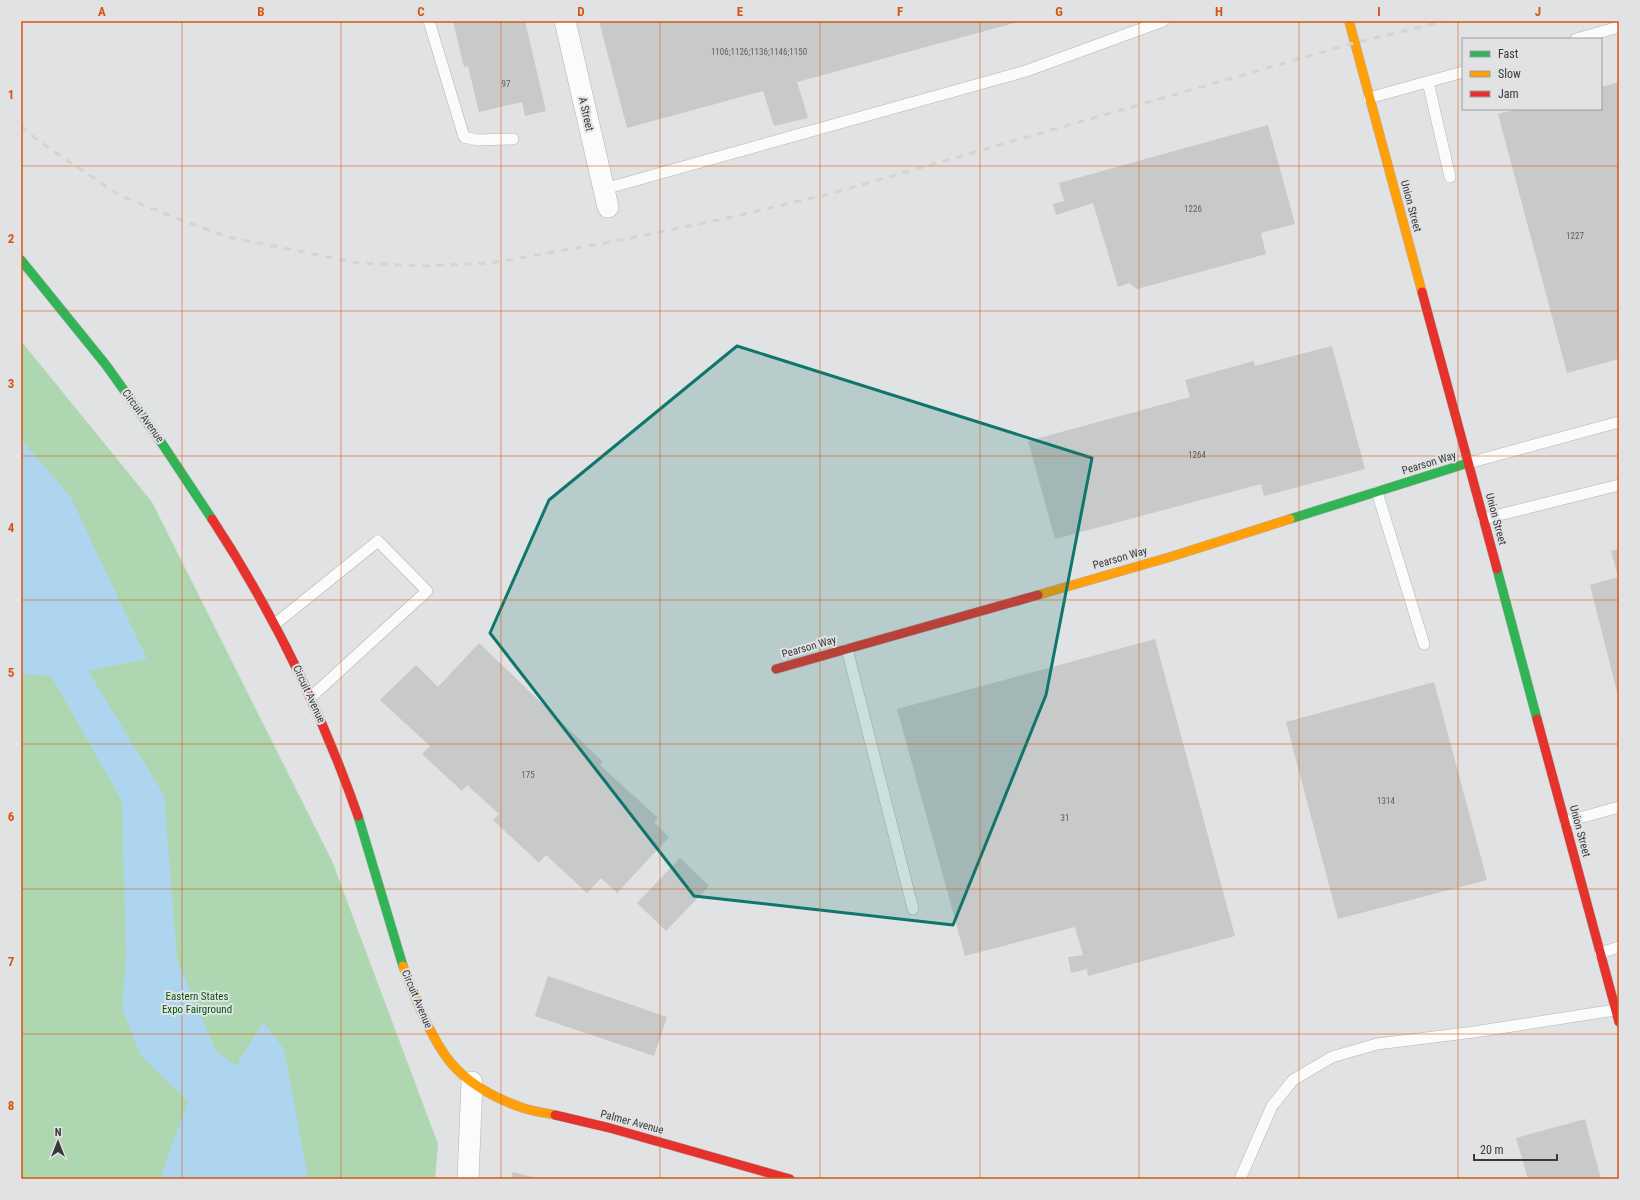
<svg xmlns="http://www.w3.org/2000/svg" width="1640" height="1200" font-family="'Roboto Condensed',sans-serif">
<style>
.green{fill:#aed6b0}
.water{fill:#aed5f0}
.building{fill:#c8c9c9}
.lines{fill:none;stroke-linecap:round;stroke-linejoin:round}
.lane-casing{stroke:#b3b4b5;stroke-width:12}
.street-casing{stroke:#b3b4b5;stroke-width:22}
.fast-casing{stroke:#b3b4b5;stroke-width:10}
.slow-casing{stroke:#b3b4b5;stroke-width:10}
.jam-casing{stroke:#b3b4b5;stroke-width:10}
.lane{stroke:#fafbfb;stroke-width:11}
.street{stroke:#fafbfb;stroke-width:21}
.fast{stroke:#30b455;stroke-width:9}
.slow{stroke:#ff9f0a;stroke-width:9}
.jam{stroke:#e5322d;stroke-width:9}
.rail{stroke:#d4d4d5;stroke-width:3;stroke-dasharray:7 7;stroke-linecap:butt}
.marked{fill:#0f766e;fill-opacity:0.2;stroke:#0f766e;stroke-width:3;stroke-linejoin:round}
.grid{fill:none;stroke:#d65611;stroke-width:1;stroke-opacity:0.55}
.labels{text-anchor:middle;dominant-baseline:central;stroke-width:4;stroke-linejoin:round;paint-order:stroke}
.number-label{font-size:9px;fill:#5f5f60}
.street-label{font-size:11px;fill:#39393a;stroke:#e0e2e4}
.park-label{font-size:11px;fill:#025a13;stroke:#e0e2e4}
.neatline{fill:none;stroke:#d65611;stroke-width:1.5}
.grid-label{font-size:13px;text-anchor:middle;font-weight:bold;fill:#d65611}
</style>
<rect width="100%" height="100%" fill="#e1e2e3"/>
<path class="green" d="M 21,341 L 152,502 L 332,861 L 438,1144 L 435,1179 L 21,1179 Z"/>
<path class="water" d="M 21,439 L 70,496 L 147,659 L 88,671 L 164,795 L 177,960 L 216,1051 L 236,1066 L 263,1022 L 284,1049 L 308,1179 L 160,1179 L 188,1101 L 141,1056 L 122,1009 L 126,956 L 122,801 L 51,676 L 21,674 Z"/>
<g class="building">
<path d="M 453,21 L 525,21 L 546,111 L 525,116 L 522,102 L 479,112 L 468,66 L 464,67 Z"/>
<path d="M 599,21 L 1022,21 L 797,82 L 808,118 L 774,126 L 763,91 L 627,128 Z"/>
<path d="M 1619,82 L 1619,359 L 1567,373 L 1498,114 L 1517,109 L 1601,109 L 1601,87 Z"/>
<path d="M 1268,125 L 1295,224 L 1261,233 L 1266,254 L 1137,289 L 1129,283 L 1118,287 L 1093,203 L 1056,215 L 1053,204 L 1064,201 L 1059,183 Z"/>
<path d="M 1332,346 L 1365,469 L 1264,496 L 1261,484 L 1055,539 L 1028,441 L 1190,397 L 1185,380 L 1254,361 L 1255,366 Z"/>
<path d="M 1619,549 L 1619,696 L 1618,696 L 1590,585 L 1618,577 L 1611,551 Z"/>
<path d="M 1155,639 L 1235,936 L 1088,976 L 1087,969 L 1071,973 L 1068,957 L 1083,955 L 1075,927 L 965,956 L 897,709 Z"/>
<path d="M 479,643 L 603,762 L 600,765 L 658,818 L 654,822 L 669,837 L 617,893 L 601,878 L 587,893 L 546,855 L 539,863 L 493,820 L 499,814 L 467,785 L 462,791 L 422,754 L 430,746 L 380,700 L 416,665 L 438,687 Z"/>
<path d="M 1434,682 L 1487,880 L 1338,919 L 1286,722 Z"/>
<path d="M 680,858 L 709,886 L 666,931 L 637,903 Z"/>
<path d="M 548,976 L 667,1017 L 654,1056 L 535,1016 Z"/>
<path d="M 1585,1119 L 1601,1179 L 1528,1179 L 1516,1138 Z"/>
<path d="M 513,1172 L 539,1179 L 511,1179 Z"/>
</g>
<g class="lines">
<g class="lane-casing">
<g id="lane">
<path d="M 429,21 L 464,137 L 478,140 L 513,139"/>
<path d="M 1576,39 L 1619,27"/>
<path d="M 1428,82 L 1450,177"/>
<path d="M 1369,98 L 1463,72"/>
<path d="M 604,189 L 1026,71 L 1163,21"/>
<path d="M 1468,463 L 1619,422"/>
<path d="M 1377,492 L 1424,644"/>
<path d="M 1483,519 L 1619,485"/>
<path d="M 275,624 L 378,541 L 427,591 L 311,697"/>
<path d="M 847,649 L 913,909"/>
<path d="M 1565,822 L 1619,807"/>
<path d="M 1600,953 L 1619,947"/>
<path d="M 1240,1179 L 1272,1106 L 1293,1080 L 1332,1057 L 1377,1044 L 1474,1032 L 1615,1010"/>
</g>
</g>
<g class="street-casing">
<g id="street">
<path d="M 565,21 L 608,207"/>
<path d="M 468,1179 L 472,1082"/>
</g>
</g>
<g class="fast-casing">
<g id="fast">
<path d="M 21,260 L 106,365 L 163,445 L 212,519"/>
<path d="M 1290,519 L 1468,463"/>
<path d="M 1497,569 L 1537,719"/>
<path d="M 358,816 L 403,966"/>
</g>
</g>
<g class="slow-casing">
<g id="slow">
<path d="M 1349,21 L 1422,292"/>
<path d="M 1038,595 L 1170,557 L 1290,519"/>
<path d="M 403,966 C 414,996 431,1039 451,1063 C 469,1084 497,1099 523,1108 C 533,1111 545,1113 555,1115"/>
</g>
</g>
<g class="jam-casing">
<g id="jam">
<path d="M 1422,292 L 1497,569"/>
<path d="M 212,519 C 273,612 321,711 358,816"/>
<path d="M 776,669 L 1038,595"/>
<path d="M 1537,719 L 1619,1022"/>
<path d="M 555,1115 L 610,1128 L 790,1179"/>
</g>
</g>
<use href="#lane" class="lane"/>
<use href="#street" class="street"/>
<use href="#fast" class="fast"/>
<use href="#slow" class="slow"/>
<use href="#jam" class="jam"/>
<path class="rail" d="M 21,126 L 36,139 L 119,195 L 173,217 L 228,237 L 358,263 L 424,266 L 491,263 L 616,241 L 723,219 L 829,194 L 1354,43 L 1446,21"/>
</g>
<path class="marked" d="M 737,346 L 1092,458 L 1046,695 L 953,925 L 694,896 L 490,633 L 549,500 Z"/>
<path class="grid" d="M 182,21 L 182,1179M 341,21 L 341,1179M 501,21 L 501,1179M 660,21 L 660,1179M 820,21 L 820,1179M 980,21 L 980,1179M 1139,21 L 1139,1179M 1299,21 L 1299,1179M 1458,21 L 1458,1179M 21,166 L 1619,166M 21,311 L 1619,311M 21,456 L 1619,456M 21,600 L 1619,600M 21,744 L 1619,744M 21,889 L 1619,889M 21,1034 L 1619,1034"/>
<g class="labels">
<g class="number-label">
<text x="759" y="52">1106;1126;1136;1146;1150</text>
<text x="506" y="84">97</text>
<text x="1193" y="209">1226</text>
<text x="1575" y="236">1227</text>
<text x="1197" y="455">1264</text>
<text x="528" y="775">175</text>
<text x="1386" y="801">1314</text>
<text x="1065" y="818">31</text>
</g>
<g class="street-label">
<text transform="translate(586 114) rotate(77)">A Street</text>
<text transform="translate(1411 206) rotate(75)">Union Street</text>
<text transform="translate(143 416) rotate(54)">Circuit Avenue</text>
<text transform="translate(1429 463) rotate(-17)">Pearson Way</text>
<text transform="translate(1496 519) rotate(75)">Union Street</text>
<text transform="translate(1120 558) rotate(-16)">Pearson Way</text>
<text transform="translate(809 647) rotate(-16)">Pearson Way</text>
<text transform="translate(309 694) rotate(65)">Circuit Avenue</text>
<text transform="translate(1580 831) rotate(75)">Union Street</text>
<text transform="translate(417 999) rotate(67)">Circuit Avenue</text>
<text transform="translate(632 1122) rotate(15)">Palmer Avenue</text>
</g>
<g class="park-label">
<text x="197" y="996">Eastern States<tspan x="197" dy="13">Expo Fairground</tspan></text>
</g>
</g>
<rect width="1640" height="1200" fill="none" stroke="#e0e2e4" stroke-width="44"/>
<rect x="1462" y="38" width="140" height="72" fill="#e0e2e4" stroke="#9d9ea0"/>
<rect x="1470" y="51" width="20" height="6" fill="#30b455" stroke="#9d9ea0"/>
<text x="1498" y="58" font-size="12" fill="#39393a">Fast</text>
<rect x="1470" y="71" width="20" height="6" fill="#ff9f0a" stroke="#9d9ea0"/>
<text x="1498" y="78" font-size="12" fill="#39393a">Slow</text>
<rect x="1470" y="91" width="20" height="6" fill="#e5322d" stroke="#9d9ea0"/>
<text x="1498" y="98" font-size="12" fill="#39393a">Jam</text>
<g transform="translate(58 1142)" stroke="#e0e2e4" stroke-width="3" paint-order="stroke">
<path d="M0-3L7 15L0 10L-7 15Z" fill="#39393a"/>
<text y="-6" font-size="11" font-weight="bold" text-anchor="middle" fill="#39393a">N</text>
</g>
<path d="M1474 1154v6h83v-6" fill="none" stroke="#39393a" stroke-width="2"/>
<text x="1480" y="1154" font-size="12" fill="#39393a" stroke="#e0e2e4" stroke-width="3" paint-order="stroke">20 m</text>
<rect x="22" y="22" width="1596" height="1156" class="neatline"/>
<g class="grid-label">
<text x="102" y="16">A</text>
<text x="261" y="16">B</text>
<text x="421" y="16">C</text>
<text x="581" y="16">D</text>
<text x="740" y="16">E</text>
<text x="900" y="16">F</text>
<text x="1059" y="16">G</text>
<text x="1219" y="16">H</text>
<text x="1379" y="16">I</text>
<text x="1538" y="16">J</text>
<text x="11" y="99">1</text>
<text x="11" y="243">2</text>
<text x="11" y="388">3</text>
<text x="11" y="532">4</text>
<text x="11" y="677">5</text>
<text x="11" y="821">6</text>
<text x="11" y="966">7</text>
<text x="11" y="1110">8</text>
</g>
</svg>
